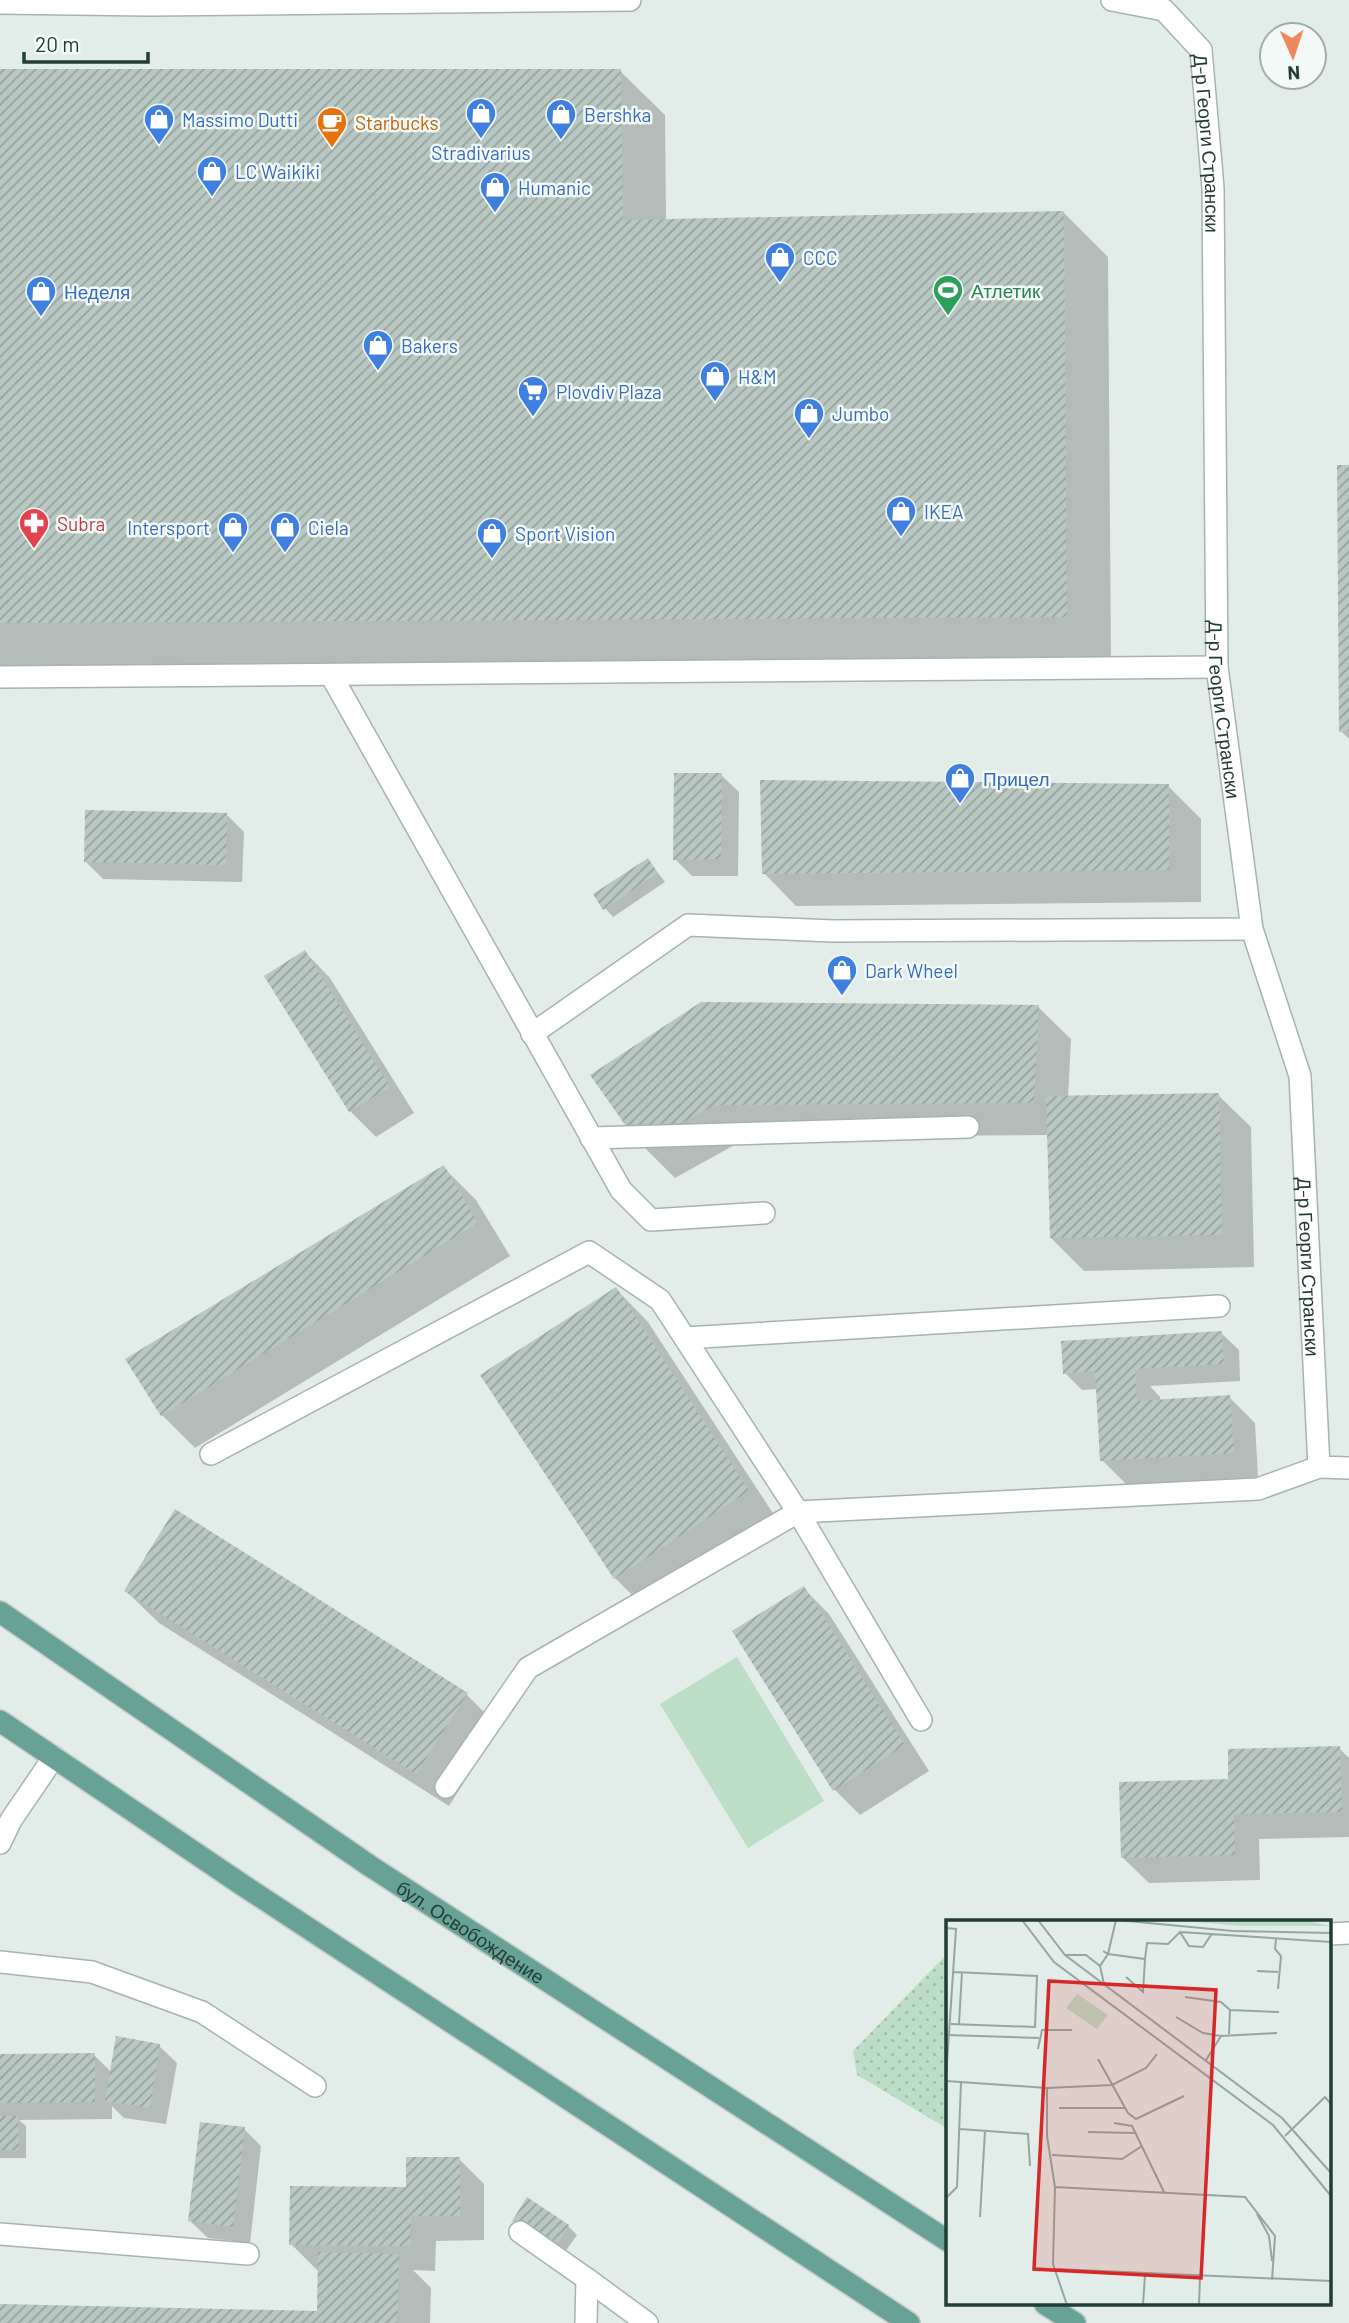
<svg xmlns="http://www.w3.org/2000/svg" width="1349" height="2323" font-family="Barlow,sans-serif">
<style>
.park{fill:url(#park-dots)}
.pitch{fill:#bcddc6}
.shadow{fill:#0003}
.building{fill:url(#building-hatch)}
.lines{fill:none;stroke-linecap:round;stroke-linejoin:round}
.service-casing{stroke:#a5b4af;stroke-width:24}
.minor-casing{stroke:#a5b4af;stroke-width:24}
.primary-casing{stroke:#c1c9c7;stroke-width:24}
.service{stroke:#fff;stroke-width:21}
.minor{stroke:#fff;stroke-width:21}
.primary{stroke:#68a195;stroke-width:21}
.labels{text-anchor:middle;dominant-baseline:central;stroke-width:5;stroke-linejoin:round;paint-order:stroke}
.shop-label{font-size:19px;fill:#366cbe;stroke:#f3f9f6;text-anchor:start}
.food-label{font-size:19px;fill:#c56008;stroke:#f3f9f6;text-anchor:start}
.street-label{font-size:19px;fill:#223d37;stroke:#f3f9f6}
.leisure-label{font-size:19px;fill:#27864d;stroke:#f3f9f6;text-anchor:start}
.health-label{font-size:19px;fill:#be3a42;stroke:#f3f9f6;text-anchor:start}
.inset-road{fill:none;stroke:#95a6a1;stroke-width:2}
.view{fill:#d62828;fill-opacity:0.15;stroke:#d62828;stroke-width:3.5}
.inset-edge{fill:none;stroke:#223d37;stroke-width:3.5}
</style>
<defs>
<pattern id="park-dots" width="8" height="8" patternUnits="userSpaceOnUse" patternTransform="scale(1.75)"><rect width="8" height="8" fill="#bcddc6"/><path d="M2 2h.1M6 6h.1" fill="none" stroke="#a1bfab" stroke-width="1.8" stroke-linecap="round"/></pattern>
<pattern id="building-hatch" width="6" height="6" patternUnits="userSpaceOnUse" patternTransform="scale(1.75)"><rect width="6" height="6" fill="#b8c7c1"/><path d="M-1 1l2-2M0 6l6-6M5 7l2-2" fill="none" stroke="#95a39e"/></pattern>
</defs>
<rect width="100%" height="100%" fill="#e2ece8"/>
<path class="park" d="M 944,1957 L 948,1960 L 948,2129 L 857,2075 L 853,2051 Z"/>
<path class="pitch" d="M 737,1657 L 824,1801 L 748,1848 L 660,1704 Z"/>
<g class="shadow">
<path d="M 0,71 L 620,71 L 665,115 L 666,221 L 1064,213 L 1108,257 L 1111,660 L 0,667 Z"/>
<path d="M 1349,467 L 1349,739 L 1341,731 Z"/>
<path d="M 721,775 L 739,792 L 738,876 L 692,876 L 675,859 Z"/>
<path d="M 1168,786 L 1201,819 L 1201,902 L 796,906 L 764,873 Z"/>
<path d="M 226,814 L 244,832 L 242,882 L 103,879 L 86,862 Z"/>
<path d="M 648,860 L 665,882 L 613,917 L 605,908 Z"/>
<path d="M 305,952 L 330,978 L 414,1113 L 376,1137 L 350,1111 Z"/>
<path d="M 1038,1007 L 1071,1039 L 1068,1098 L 1218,1095 L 1251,1127 L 1254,1267 L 1084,1271 L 1051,1238 L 1049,1135 L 749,1137 L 675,1178 L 642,1145 L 593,1075 Z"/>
<path d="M 443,1167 L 476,1200 L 510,1256 L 195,1448 L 162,1415 Z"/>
<path d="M 616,1289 L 648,1322 L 780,1524 L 648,1611 L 615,1578 Z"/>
<path d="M 1221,1333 L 1239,1350 L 1240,1381 L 1150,1386 L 1160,1397 L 1160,1401 L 1229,1397 L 1255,1423 L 1258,1477 L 1128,1486 L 1102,1460 L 1098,1389 L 1082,1390 L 1065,1373 Z"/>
<path d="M 803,1588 L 829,1614 L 929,1771 L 860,1815 L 834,1789 Z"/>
<path d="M 126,1591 L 466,1694 L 499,1727 L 449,1806 L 159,1623 Z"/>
<path d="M 1339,1748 L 1349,1758 L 1349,1837 L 1259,1839 L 1260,1880 L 1149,1883 L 1123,1858 L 1230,1781 Z"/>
<path d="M 159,2046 L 177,2063 L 166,2124 L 124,2118 L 112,2106 L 112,2119 L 19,2120 L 26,2126 L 26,2158 L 0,2158 L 0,2056 L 94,2055 L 111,2072 Z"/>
<path d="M 244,2129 L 261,2146 L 250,2243 L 208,2238 L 190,2221 Z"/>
<path d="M 459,2159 L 484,2184 L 484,2240 L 436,2241 L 435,2271 L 413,2270 L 431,2288 L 430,2323 L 0,2323 L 0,2306 L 318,2313 L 319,2270 L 317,2270 L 291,2244 L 408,2189 Z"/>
<path d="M 528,2200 L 568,2226 L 577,2235 L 563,2255 Z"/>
</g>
<g class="building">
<path d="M 0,69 L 621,69 L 623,220 L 1064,211 L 1067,617 L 0,623 Z"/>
<path d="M 1337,465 L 1349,465 L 1349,731 L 1339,732 Z"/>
<path d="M 674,773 L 722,773 L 721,859 L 673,860 Z"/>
<path d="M 760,780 L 1169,784 L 1169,870 L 762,874 Z"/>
<path d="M 85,810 L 227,813 L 226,865 L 84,862 Z"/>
<path d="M 648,858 L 658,873 L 603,910 L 593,894 Z"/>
<path d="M 305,950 L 390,1087 L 349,1112 L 264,976 Z"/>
<path d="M 701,1002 L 1039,1005 L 1034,1103 L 715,1105 L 640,1146 L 590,1075 Z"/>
<path d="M 1219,1093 L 1222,1235 L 1050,1238 L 1046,1096 Z"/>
<path d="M 444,1165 L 478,1223 L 161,1416 L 125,1359 Z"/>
<path d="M 616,1287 L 749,1491 L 614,1579 L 480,1375 Z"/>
<path d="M 1222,1331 L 1224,1364 L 1135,1369 L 1137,1401 L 1230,1395 L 1234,1453 L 1100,1461 L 1095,1371 L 1063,1374 L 1061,1341 Z"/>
<path d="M 175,1509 L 468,1693 L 416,1774 L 124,1591 Z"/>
<path d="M 804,1586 L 905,1745 L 833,1791 L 732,1631 Z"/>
<path d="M 1340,1746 L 1342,1812 L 1234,1814 L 1235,1855 L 1121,1858 L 1119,1782 L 1228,1779 L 1228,1749 Z"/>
<path d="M 116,2036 L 160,2044 L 150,2108 L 105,2101 Z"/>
<path d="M 95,2053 L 95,2102 L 0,2103 L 0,2054 Z"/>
<path d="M 0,2116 L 18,2116 L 19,2150 L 0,2150 Z"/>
<path d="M 200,2122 L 245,2127 L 233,2227 L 188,2221 Z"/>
<path d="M 406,2157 L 460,2157 L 460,2216 L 411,2216 L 410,2246 L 289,2245 L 290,2186 L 406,2187 Z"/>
<path d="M 527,2197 L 569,2225 L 554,2249 L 512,2221 Z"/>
<path d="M 318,2252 L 399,2254 L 397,2323 L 0,2323 L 0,2304 L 317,2311 Z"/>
</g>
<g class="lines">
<g class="service-casing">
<g id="service">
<path d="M 331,675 L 621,1190 L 651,1220 L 764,1213"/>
<path d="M 0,677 L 1217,667"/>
<path d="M 532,1034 L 688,925 L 833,931 L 1252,929"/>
<path d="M 591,1138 L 968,1127"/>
<path d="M 685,1338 L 1219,1306"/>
<path d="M 211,1454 L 589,1252 L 660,1300 L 798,1512 L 921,1720"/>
<path d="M 446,1787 L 528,1668 L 798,1512 L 1258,1489 L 1319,1467"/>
<path d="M 0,1843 L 11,1820 L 54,1757"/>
<path d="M 1330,1934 L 1349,1933"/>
<path d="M 0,1962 L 92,1972 L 202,2012 L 315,2086"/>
<path d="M 520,2232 L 587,2279"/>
<path d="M 0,2234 L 248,2254"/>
<path d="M 586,2323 L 587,2279 L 647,2323"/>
</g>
</g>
<g class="minor-casing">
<g id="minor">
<path id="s1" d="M 1112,0 L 1164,10 L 1201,50 L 1213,188 L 1217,667 L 1252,929 L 1300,1076 L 1319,1467 L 1349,1468"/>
<path d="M 0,3 L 149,5 L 630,0"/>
</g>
</g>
<g class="primary-casing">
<g id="primary">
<path id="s2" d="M 0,1612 L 370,1866 L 948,2241"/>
<path d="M 0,1721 L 241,1884 L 909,2323"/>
<path d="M 1045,2304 L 1075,2323"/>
</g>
</g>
<use href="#service" class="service"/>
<use href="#minor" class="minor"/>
<use href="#primary" class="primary"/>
</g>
<defs>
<g id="shop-pin" transform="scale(1.575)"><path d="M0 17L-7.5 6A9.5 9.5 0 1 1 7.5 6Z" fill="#3f7fe0" stroke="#f3f9f6"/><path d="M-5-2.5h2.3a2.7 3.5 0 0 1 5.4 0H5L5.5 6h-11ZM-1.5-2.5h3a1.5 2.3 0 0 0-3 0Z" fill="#fff"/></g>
<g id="cafe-pin" transform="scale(1.575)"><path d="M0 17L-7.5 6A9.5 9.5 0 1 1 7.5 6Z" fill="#e8710a" stroke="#f3f9f6"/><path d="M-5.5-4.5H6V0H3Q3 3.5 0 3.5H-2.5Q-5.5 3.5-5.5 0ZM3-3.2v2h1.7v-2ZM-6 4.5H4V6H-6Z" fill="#fff"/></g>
<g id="stadium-pin" transform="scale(1.575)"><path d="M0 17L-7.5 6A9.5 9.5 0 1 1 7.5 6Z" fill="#2e9e5b" stroke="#f3f9f6"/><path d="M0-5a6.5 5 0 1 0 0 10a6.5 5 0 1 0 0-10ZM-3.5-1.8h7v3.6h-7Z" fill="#fff"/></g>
<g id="supermarket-pin" transform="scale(1.575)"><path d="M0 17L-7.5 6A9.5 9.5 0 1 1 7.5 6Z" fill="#3f7fe0" stroke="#f3f9f6"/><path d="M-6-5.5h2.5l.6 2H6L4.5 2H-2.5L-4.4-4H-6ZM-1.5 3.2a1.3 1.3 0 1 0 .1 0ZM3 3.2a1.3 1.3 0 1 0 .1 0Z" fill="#fff"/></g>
<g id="pharmacy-pin" transform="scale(1.575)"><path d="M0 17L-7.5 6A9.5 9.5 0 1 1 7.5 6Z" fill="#e0444e" stroke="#f3f9f6"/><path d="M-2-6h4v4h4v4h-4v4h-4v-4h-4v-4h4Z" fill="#fff"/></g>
</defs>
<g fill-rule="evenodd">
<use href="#shop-pin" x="481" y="113"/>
<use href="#shop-pin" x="561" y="114"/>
<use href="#shop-pin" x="159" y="119"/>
<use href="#cafe-pin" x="332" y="122"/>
<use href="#shop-pin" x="212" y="171"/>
<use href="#shop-pin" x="495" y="187"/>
<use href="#shop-pin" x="780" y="257"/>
<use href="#stadium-pin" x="948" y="290"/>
<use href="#shop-pin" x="41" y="291"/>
<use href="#shop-pin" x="378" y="345"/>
<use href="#shop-pin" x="715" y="376"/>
<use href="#supermarket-pin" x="533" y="391"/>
<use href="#shop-pin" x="809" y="413"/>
<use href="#shop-pin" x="901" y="511"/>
<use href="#pharmacy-pin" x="34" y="523"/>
<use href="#shop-pin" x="233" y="527"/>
<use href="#shop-pin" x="285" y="527"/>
<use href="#shop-pin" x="492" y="533"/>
<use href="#shop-pin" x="960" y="778"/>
<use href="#shop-pin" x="842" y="970"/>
</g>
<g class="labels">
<g class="shop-label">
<text x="584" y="114">Bershka</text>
<text x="182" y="119">Massimo Dutti</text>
<text x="481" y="152" text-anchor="middle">Stradivarius</text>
<text x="235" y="171">LC Waikiki</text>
<text x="518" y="187">Humanic</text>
<text x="803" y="257">CCC</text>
<text x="64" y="291">Неделя</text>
<text x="401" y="345">Bakers</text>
<text x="738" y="376">H&amp;M</text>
<text x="556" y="391">Plovdiv Plaza</text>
<text x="832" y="413">Jumbo</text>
<text x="924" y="511">IKEA</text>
<text x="210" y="527" text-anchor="end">Intersport</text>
<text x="308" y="527">Ciela</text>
<text x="515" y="533">Sport Vision</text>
<text x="983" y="778">Прицел</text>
<text x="865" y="970">Dark Wheel</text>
</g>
<g class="food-label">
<text x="355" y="122">Starbucks</text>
</g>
<g class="street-label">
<text stroke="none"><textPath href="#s1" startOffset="201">Д-р Георги Странски</textPath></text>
<text stroke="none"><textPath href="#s1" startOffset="768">Д-р Георги Странски</textPath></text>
<text stroke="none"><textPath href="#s1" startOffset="1335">Д-р Георги Странски</textPath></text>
<text stroke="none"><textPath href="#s2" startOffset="569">бул. Освобождение</textPath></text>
</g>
<g class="leisure-label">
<text x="971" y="290">Атлетик</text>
</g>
<g class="health-label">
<text x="57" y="523">Subra</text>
</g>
</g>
<g transform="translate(946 1920)">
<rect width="385" height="385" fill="#e2ece8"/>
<path d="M 226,0 L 357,0 L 385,6 L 295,6 Z" fill="#bcddc6"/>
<path d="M 131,74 L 162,95 L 151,109 L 120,88 Z" fill="#bcddc6"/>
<path class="inset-road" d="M 76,0 L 108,42 L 327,205 L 385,276M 92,0 L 119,35 L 336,198 L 385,253M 170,0 L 162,34 L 199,39 L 201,23 L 222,24 L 234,12 L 243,26 L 257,27 L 265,15M 171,0 L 287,11 L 385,13M 0,8 L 10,9 L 0,158M 234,12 L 385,22M 330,19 L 329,29 L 335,36 L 332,69M 157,31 L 162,34 L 154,46 L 158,64M 119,35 L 140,35 L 154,46M 311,51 L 332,52M 180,57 L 197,72 L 199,39M 239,77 L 275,82 L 284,90M 230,97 L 257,113 L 275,116M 5,104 L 89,107 L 91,56 L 8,52M 13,104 L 16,52M 283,114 L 284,90 L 333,92M 1,115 L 93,118M 92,129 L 96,110 L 126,110M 152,139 L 182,193 L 190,199 L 238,176M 260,140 L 275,116 L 331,113M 0,161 L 101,168 L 166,165 L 200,148 L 211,134M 101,168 L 101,216 L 109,267 L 107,344 L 121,385M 113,188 L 179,188M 168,203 L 186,206 L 218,272M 14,209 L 82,214 L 84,246M 142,212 L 189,213M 339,216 L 379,177 L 385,184M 106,235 L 176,239 L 196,226M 109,267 L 299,277 L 329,316 L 326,360M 0,278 L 11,267 L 15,162M 311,294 L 323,316 L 326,341M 34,297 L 39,211M 111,349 L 385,361M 197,385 L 199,355M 253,385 L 254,357"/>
<path class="view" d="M 103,61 L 270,70 L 255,358 L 88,349 Z"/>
<rect width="385" height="385" class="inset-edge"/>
</g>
<g transform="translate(1293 56) rotate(177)"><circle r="33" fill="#f3f9f6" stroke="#9faeaa" stroke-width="2"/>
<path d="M0-5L12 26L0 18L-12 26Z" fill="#ef895d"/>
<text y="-10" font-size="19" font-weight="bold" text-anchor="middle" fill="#223d37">N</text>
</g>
<path d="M24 52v10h124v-10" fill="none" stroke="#223d37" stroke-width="3.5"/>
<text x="35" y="52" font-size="21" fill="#223d37" stroke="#f3f9f6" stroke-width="5" paint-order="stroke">20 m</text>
</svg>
